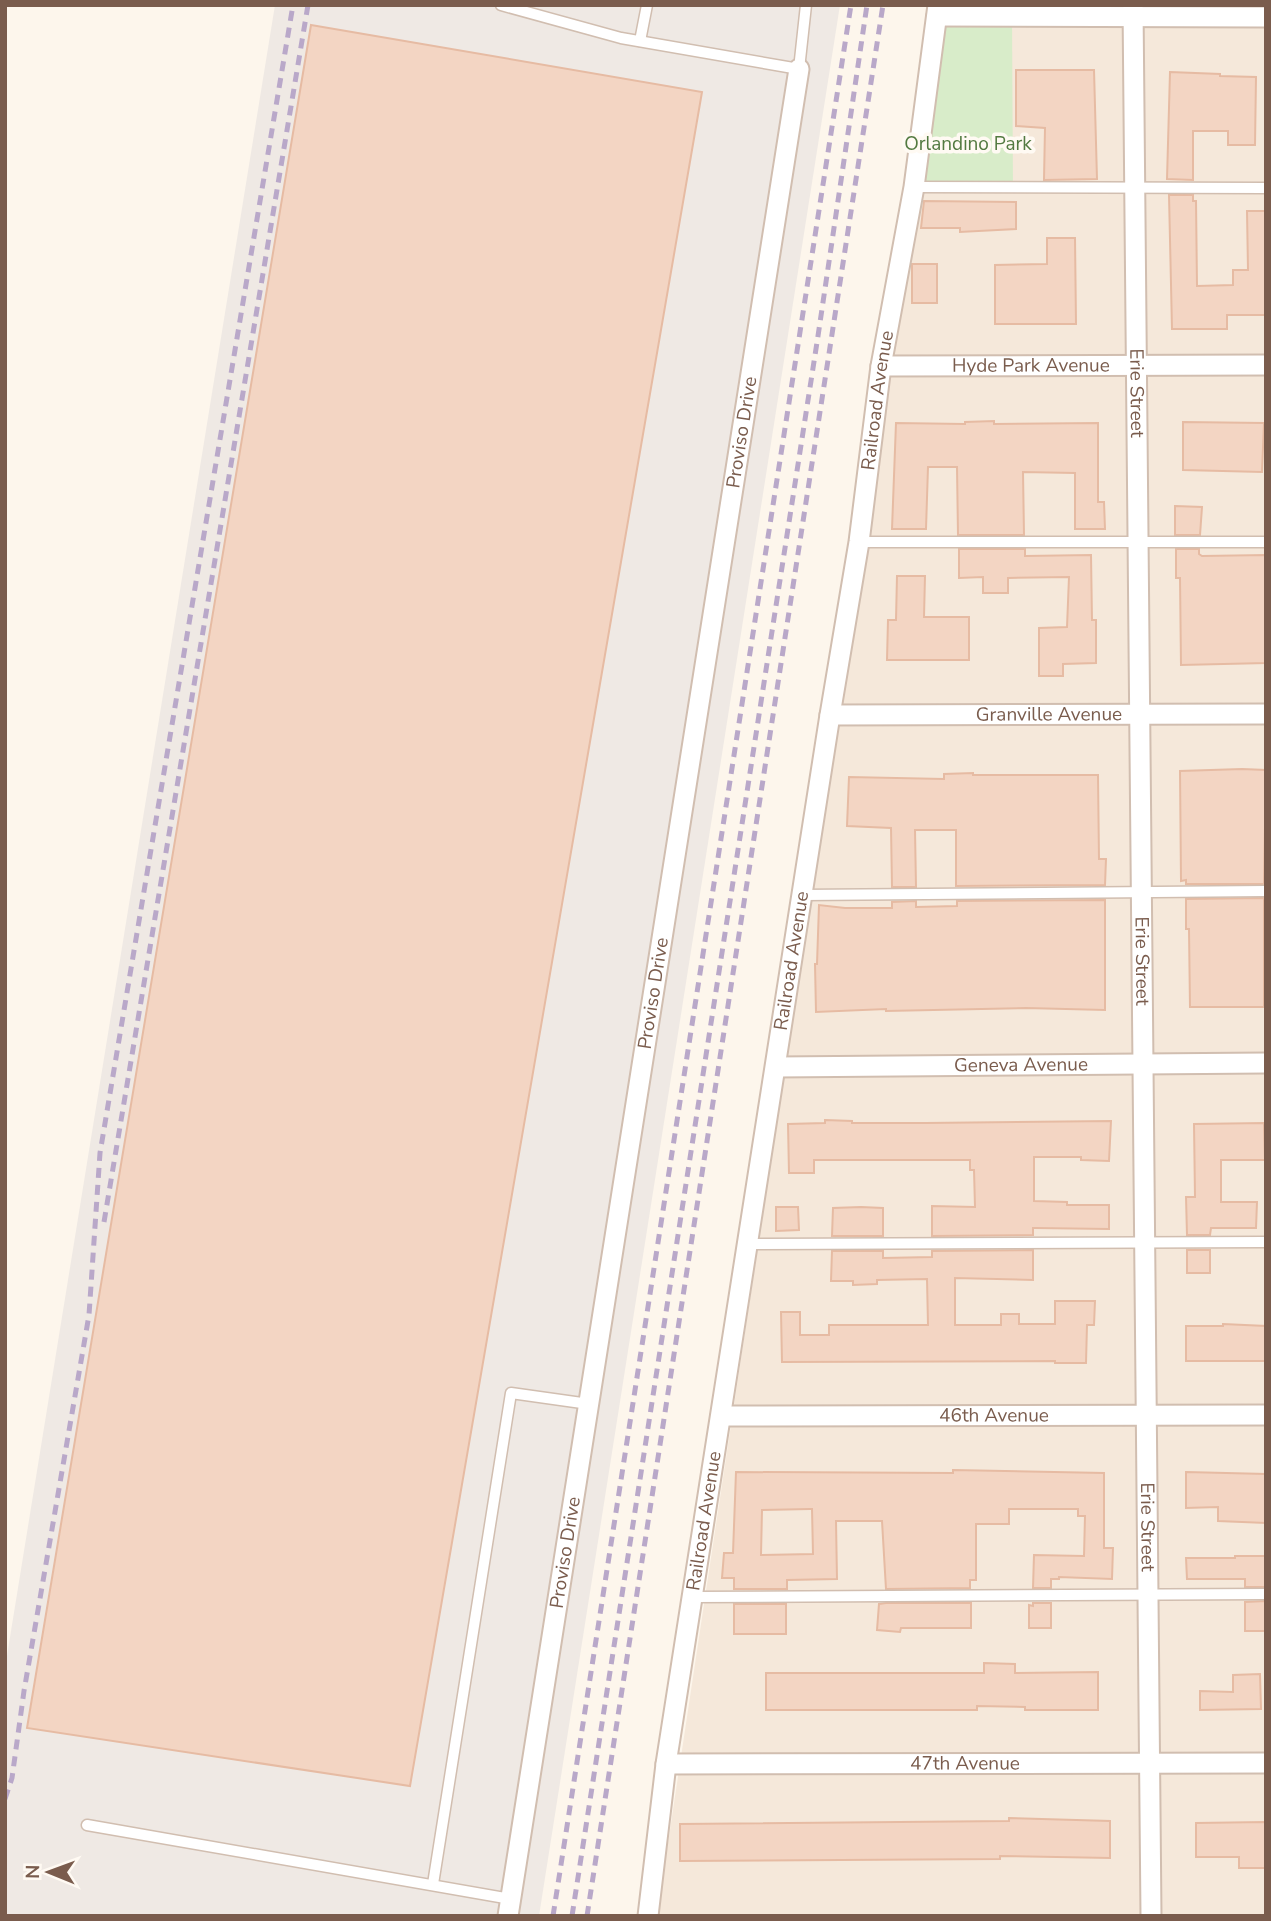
<svg xmlns="http://www.w3.org/2000/svg" width="1271" height="1921" font-family="'Nunito Sans',sans-serif">
<style>
.residential{fill:#f5e8da}
.industrial{fill:#efe9e4}
.green{fill:#d8ecc9}
.building{fill:#f3d5c3;stroke:#e6bba3;stroke-width:2;fill-rule:evenodd}
.lines{fill:none;stroke-linecap:round;stroke-linejoin:round}
.lane-casing{stroke:#d1beb0;stroke-width:13}
.street-casing{stroke:#d1beb0;stroke-width:23}
.lane{stroke:#fff;stroke-width:10}
.street{stroke:#fff;stroke-width:19}
.rail{stroke:#b9a8c9;stroke-width:5;stroke-dasharray:10 7;stroke-linecap:butt}
.labels{text-anchor:middle;dominant-baseline:central;stroke-width:7;stroke-linejoin:round;paint-order:stroke}
.park-label{font-size:19px;fill:#537a41;stroke:#fffaf3}
.street-label{font-size:19px;fill:#7a5c4d;stroke:#fffaf3}
</style>
<rect width="100%" height="100%" fill="#fdf6ec"/>
<path class="residential" d="M 941,5 L 1266,5 L 1266,1916 L 657,1916 L 917,191 Z"/>
<path class="industrial" d="M 275,5 L 840,5 L 539,1916 L 5,1916 L 5,1668 Z"/>
<path class="green" d="M 941,12 L 1012,13 L 1013,191 L 917,191 Z"/>
<g class="building">
<path d="M 311,25 L 702,92 L 410,1786 L 27,1728 Z"/>
<path d="M 1016,70 L 1094,70 L 1097,179 L 1044,180 L 1045,128 L 1016,126 Z"/>
<path d="M 1170,72 L 1220,74 L 1220,76 L 1256,77 L 1255,145 L 1228,145 L 1228,131 L 1193,131 L 1193,180 L 1167,179 Z"/>
<path d="M 1169,195 L 1193,195 L 1193,201 L 1196,201 L 1197,286 L 1233,285 L 1233,270 L 1248,270 L 1247,211 L 1266,211 L 1266,315 L 1227,315 L 1227,329 L 1172,329 Z"/>
<path d="M 924,201 L 1016,202 L 1016,229 L 960,232 L 960,228 L 921,228 Z"/>
<path d="M 1047,238 L 1075,238 L 1076,324 L 995,324 L 995,265 L 1047,264 Z"/>
<rect x="912" y="264" width="25" height="39"/>
<path d="M 994,421 L 994,424 L 1098,423 L 1098,502 L 1104,502 L 1105,529 L 1075,529 L 1075,473 L 1023,472 L 1024,535 L 958,535 L 957,467 L 928,467 L 926,529 L 892,529 L 896,423 L 965,424 L 965,422 Z"/>
<path d="M 1183,422 L 1264,423 L 1262,472 L 1183,470 Z"/>
<path d="M 1175,506 L 1202,507 L 1200,535 L 1175,535 Z"/>
<path d="M 959,549 L 1025,549 L 1025,556 L 1091,555 L 1092,620 L 1096,620 L 1096,663 L 1063,664 L 1063,676 L 1039,676 L 1039,628 L 1067,627 L 1069,577 L 1008,578 L 1008,593 L 983,593 L 983,577 L 959,578 Z"/>
<path d="M 1176,549 L 1199,549 L 1199,554 L 1202,556 L 1266,555 L 1266,663 L 1181,665 L 1180,578 L 1176,578 Z"/>
<path d="M 897,576 L 925,576 L 924,617 L 969,617 L 969,660 L 887,660 L 888,620 L 896,620 Z"/>
<path d="M 1242,769 L 1266,770 L 1264,884 L 1186,884 L 1186,880 L 1181,881 L 1180,771 Z"/>
<path d="M 973,773 L 973,775 L 1098,775 L 1099,859 L 1106,859 L 1105,885 L 956,886 L 956,830 L 915,830 L 916,887 L 892,887 L 891,828 L 847,826 L 849,777 L 944,779 L 944,774 Z"/>
<path d="M 1264,898 L 1264,1007 L 1190,1007 L 1189,929 L 1186,929 L 1186,899 Z"/>
<path d="M 1105,900 L 1105,1010 L 1026,1008 L 886,1011 L 886,1009 L 816,1012 L 815,964 L 817,964 L 819,905 L 845,908 L 892,908 L 892,902 L 916,901 L 916,907 L 957,906 L 957,901 Z"/>
<path d="M 825,1120 L 852,1121 L 852,1123 L 925,1123 L 1111,1121 L 1109,1161 L 1081,1160 L 1081,1157 L 1034,1157 L 1034,1201 L 1067,1202 L 1067,1205 L 1109,1205 L 1109,1229 L 1035,1228 L 1033,1228 L 1033,1235 L 932,1236 L 932,1206 L 975,1207 L 974,1170 L 970,1170 L 970,1160 L 814,1160 L 814,1173 L 789,1173 L 788,1124 L 825,1123 Z"/>
<path d="M 1264,1123 L 1265,1160 L 1221,1160 L 1221,1202 L 1257,1202 L 1256,1228 L 1211,1228 L 1210,1235 L 1187,1235 L 1186,1197 L 1195,1197 L 1194,1124 Z"/>
<path d="M 776,1207 L 798,1207 L 799,1230 L 776,1231 Z"/>
<path d="M 861,1207 L 883,1208 L 883,1236 L 832,1236 L 833,1208 Z"/>
<path d="M 1033,1250 L 1033,1280 L 955,1278 L 955,1325 L 1001,1325 L 1001,1314 L 1019,1314 L 1019,1324 L 1055,1324 L 1055,1301 L 1095,1301 L 1094,1325 L 1087,1325 L 1086,1363 L 1055,1363 L 1055,1361 L 782,1362 L 781,1312 L 800,1312 L 800,1335 L 829,1335 L 829,1325 L 928,1325 L 927,1279 L 877,1280 L 877,1284 L 853,1285 L 853,1281 L 831,1281 L 832,1251 L 883,1251 L 883,1258 L 932,1257 L 932,1251 Z"/>
<rect x="1187" y="1250" width="23" height="23"/>
<path d="M 1223,1324 L 1266,1326 L 1266,1361 L 1186,1361 L 1186,1326 L 1223,1326 Z"/>
<path d="M 953,1470 L 1104,1473 L 1104,1548 L 1113,1548 L 1112,1579 L 1059,1577 L 1059,1579 L 1051,1579 L 1051,1588 L 1033,1588 L 1034,1555 L 1084,1556 L 1085,1516 L 1078,1516 L 1078,1509 L 1009,1509 L 1009,1524 L 976,1524 L 976,1580 L 970,1580 L 970,1588 L 886,1589 L 882,1521 L 836,1521 L 837,1579 L 787,1580 L 787,1589 L 734,1589 L 734,1578 L 722,1578 L 724,1553 L 733,1553 L 736,1472 L 953,1473 ZM 810,1509 L 812,1509 L 813,1554 L 761,1555 L 762,1510 Z"/>
<path d="M 1186,1472 L 1266,1474 L 1266,1523 L 1218,1521 L 1218,1507 L 1186,1508 Z"/>
<path d="M 1235,1556 L 1266,1556 L 1266,1587 L 1245,1587 L 1245,1579 L 1187,1579 L 1186,1558 L 1235,1558 Z"/>
<path d="M 1266,1601 L 1266,1631 L 1245,1631 L 1245,1602 Z"/>
<path d="M 886,1603 L 971,1603 L 971,1628 L 901,1628 L 900,1632 L 877,1630 L 879,1604 Z"/>
<path d="M 1033,1603 L 1051,1603 L 1051,1628 L 1029,1628 L 1029,1605 L 1033,1606 Z"/>
<rect x="734" y="1604" width="52" height="30"/>
<path d="M 984,1663 L 1015,1664 L 1015,1673 L 1098,1672 L 1098,1710 L 1025,1710 L 1025,1707 L 977,1706 L 977,1710 L 766,1710 L 766,1673 L 984,1673 Z"/>
<path d="M 1260,1674 L 1261,1709 L 1200,1710 L 1200,1691 L 1233,1692 L 1233,1675 Z"/>
<path d="M 1009,1818 L 1110,1821 L 1110,1858 L 1000,1856 L 1000,1859 L 680,1861 L 680,1824 L 1009,1821 Z"/>
<path d="M 1265,1822 L 1265,1868 L 1239,1868 L 1239,1857 L 1196,1857 L 1196,1823 Z"/>
</g>
<g class="lines">
<g class="lane-casing">
<g id="lane">
<path d="M 501,5 L 621,38 L 799,69 L 806,5"/>
<path d="M 640,41 L 647,5"/>
<path d="M 914,187 L 1266,188"/>
<path d="M 859,542 L 1266,542"/>
<path d="M 802,895 L 1266,891"/>
<path d="M 748,1244 L 1266,1242"/>
<path d="M 693,1597 L 1266,1594"/>
<path d="M 87,1825 L 511,1899"/>
<path d="M 433,1884 L 511,1393 L 589,1404"/>
</g>
</g>
<g class="street-casing">
<g id="street">
<path id="s1" d="M 1133,5 L 1151,1916"/>
<path d="M 937,16 L 1266,17"/>
<path id="s2" d="M 881,366 L 1266,365"/>
<path id="s3" d="M 830,715 L 1266,714"/>
<path id="s4" d="M 776,1067 L 1266,1063"/>
<path id="s5" d="M 721,1416 L 1266,1415"/>
<path id="s6" d="M 666,1764 L 1266,1763"/>
<path id="s7" d="M 508,1916 L 799,69"/>
<path id="s8" d="M 648,1916 L 666,1764 L 830,715 L 859,542 L 881,366 L 914,187 L 938,5"/>
</g>
</g>
<use href="#lane" class="lane"/>
<use href="#street" class="street"/>
<g class="rail">
<path d="M 104,1222 L 308,5"/>
<path d="M 5,1799 L 12,1778 L 24,1691 L 89,1315 L 100,1153 L 293,5"/>
<path d="M 553,1916 L 851,5"/>
<path d="M 572,1916 L 818,336 L 867,5"/>
<path d="M 587,1916 L 883,5"/>
</g>
</g>
<g class="labels">
<g class="park-label">
<text x="968" y="144">Orlandino Park</text>
</g>
<g class="street-label">
<text stroke="none"><textPath href="#s2" startOffset="150">Hyde Park Avenue</textPath></text>
<text stroke="none"><textPath href="#s1" startOffset="388">Erie Street</textPath></text>
<text stroke="none"><textPath href="#s8" startOffset="1533">Railroad Avenue</textPath></text>
<text stroke="none"><textPath href="#s7" startOffset="1502">Proviso Drive</textPath></text>
<text stroke="none"><textPath href="#s3" startOffset="219">Granville Avenue</textPath></text>
<text stroke="none"><textPath href="#s8" startOffset="966">Railroad Avenue</textPath></text>
<text stroke="none"><textPath href="#s1" startOffset="956">Erie Street</textPath></text>
<text stroke="none"><textPath href="#s7" startOffset="934">Proviso Drive</textPath></text>
<text stroke="none"><textPath href="#s4" startOffset="245">Geneva Avenue</textPath></text>
<text stroke="none"><textPath href="#s5" startOffset="273">46th Avenue</textPath></text>
<text stroke="none"><textPath href="#s8" startOffset="399">Railroad Avenue</textPath></text>
<text stroke="none"><textPath href="#s1" startOffset="1522">Erie Street</textPath></text>
<text stroke="none"><textPath href="#s7" startOffset="368">Proviso Drive</textPath></text>
<text stroke="none"><textPath href="#s6" startOffset="299">47th Avenue</textPath></text>
</g>
</g>
<rect width="1271" height="1921" fill="none" stroke="#7a5c4d" stroke-width="14"/>
<g transform="translate(49 1872) rotate(271)" stroke="#fffaf3" stroke-width="5" paint-order="stroke">
<path d="M0-5L12 26L0 18L-12 26Z" fill="#7a5c4d"/>
<text y="-10" font-size="19" font-weight="bold" text-anchor="middle" fill="#7a5c4d">N</text>
</g>
</svg>
